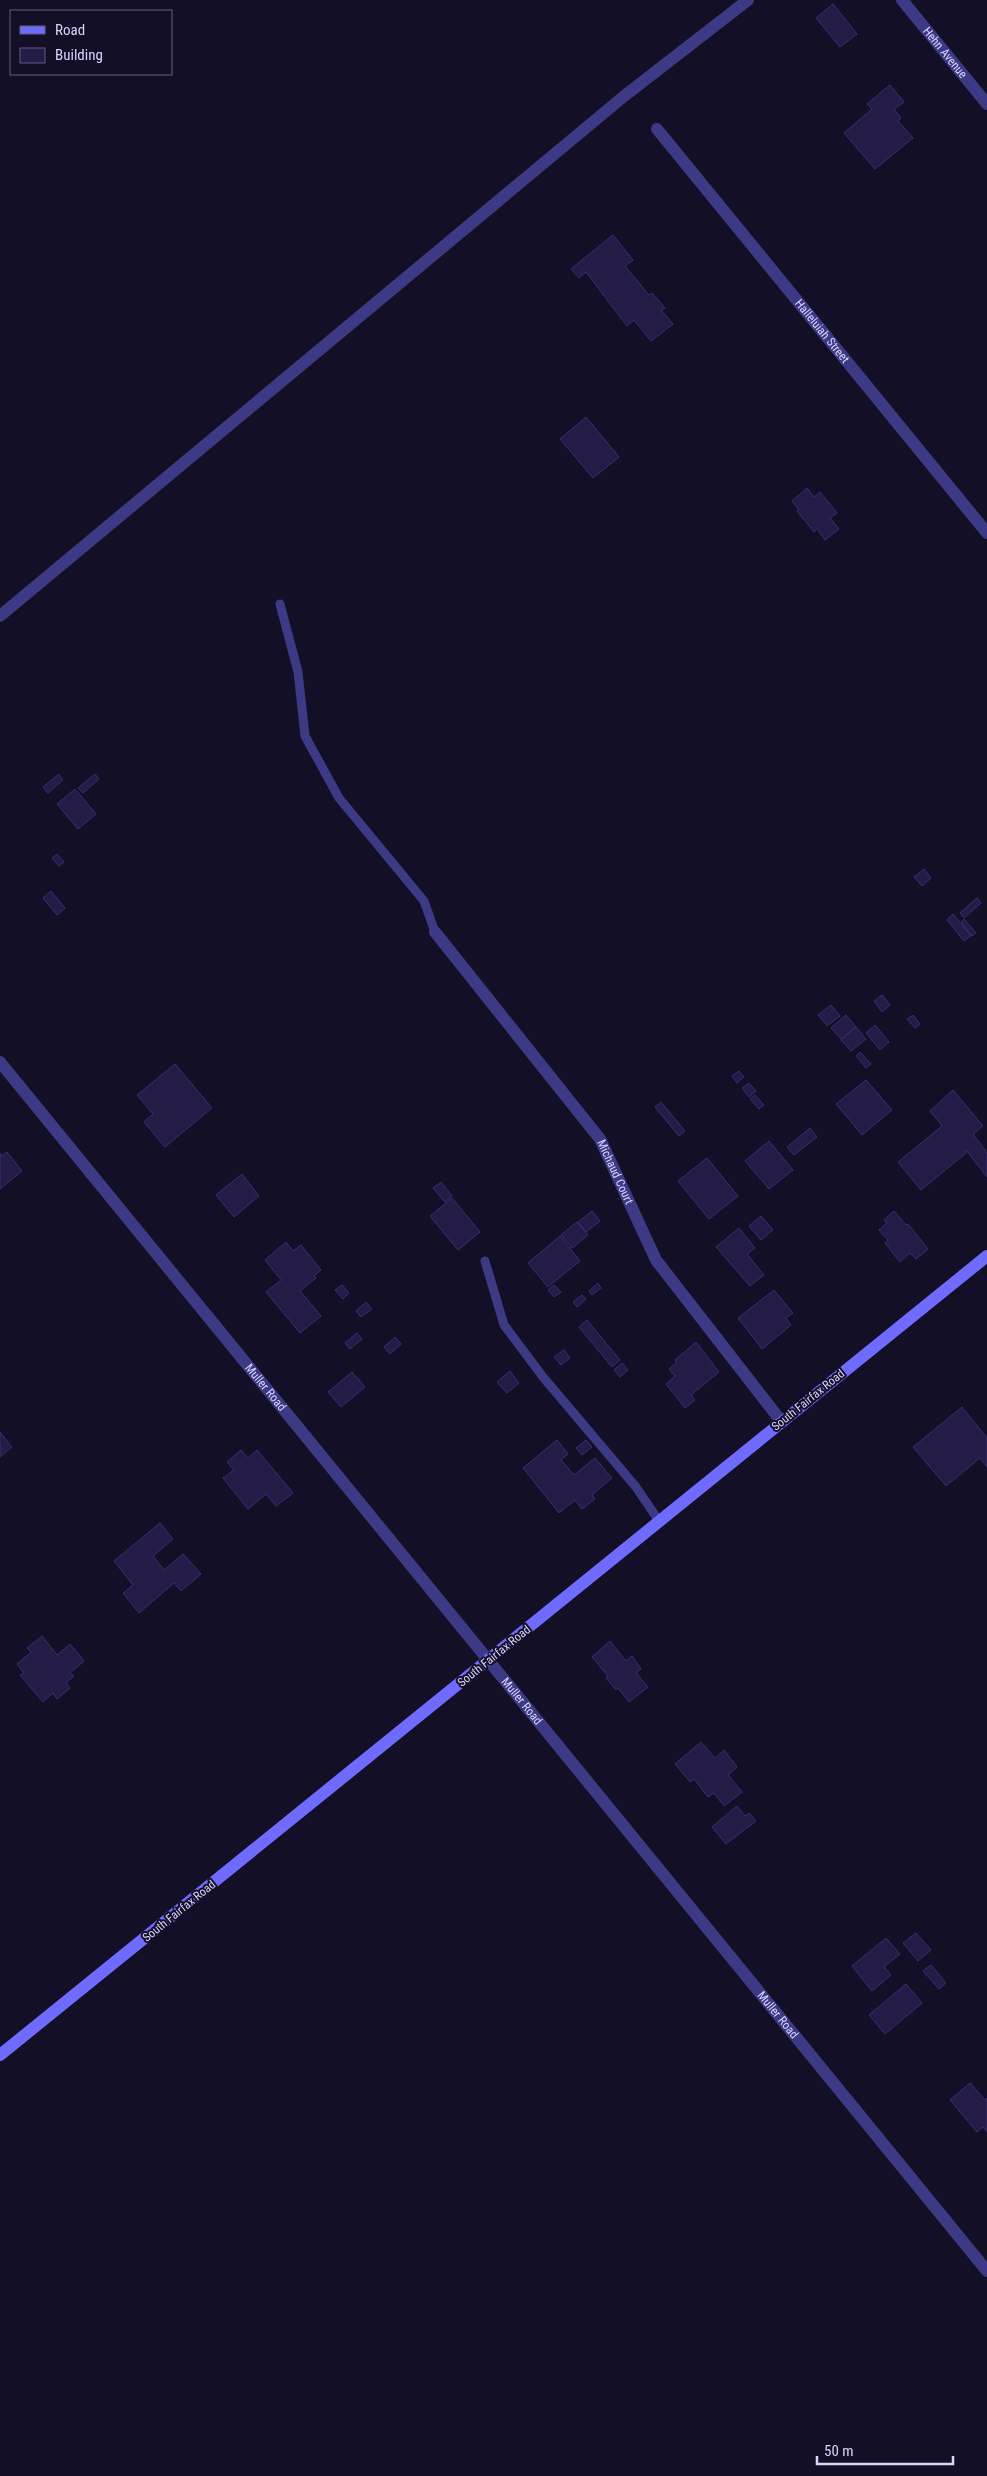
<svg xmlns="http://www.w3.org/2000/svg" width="987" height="2476" font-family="'Roboto Condensed',sans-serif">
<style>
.building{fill:#241b47;stroke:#3b2d73}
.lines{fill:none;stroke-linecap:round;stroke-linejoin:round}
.lane{stroke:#3d3a85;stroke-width:9}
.street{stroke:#3d3a85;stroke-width:12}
.secondary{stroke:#6f6bff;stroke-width:12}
.labels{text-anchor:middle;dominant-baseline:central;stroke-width:4;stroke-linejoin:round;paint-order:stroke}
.street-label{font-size:12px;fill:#d9d4ff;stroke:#130f26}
</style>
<rect width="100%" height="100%" fill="#130f26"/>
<g class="building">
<path d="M 833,4 L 857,34 L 840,47 L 816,18 Z"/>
<path d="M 890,85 L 904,102 L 894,109 L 901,118 L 898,121 L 913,138 L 875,169 L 844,133 L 872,109 L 867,104 Z"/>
<path d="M 613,235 L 633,260 L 625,266 L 649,295 L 652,293 L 665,308 L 661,310 L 673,324 L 651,341 L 634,320 L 627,326 L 586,272 L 579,278 L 571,269 Z"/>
<path d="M 586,417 L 619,457 L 593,478 L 560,439 Z"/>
<path d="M 807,488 L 814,497 L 820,492 L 837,513 L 830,518 L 839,529 L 825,540 L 817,529 L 814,532 L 797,511 L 799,510 L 792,501 Z"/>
<path d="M 59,774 L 63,780 L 48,793 L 43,787 Z"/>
<path d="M 95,774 L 99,779 L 83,793 L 78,788 Z"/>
<path d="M 75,789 L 96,814 L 78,829 L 57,804 Z"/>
<path d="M 57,854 L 64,862 L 59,866 L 52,858 Z"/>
<path d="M 924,869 L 931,878 L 922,886 L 914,877 Z"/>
<path d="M 51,891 L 65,908 L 57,915 L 43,898 Z"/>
<path d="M 977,898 L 981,903 L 964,918 L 960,913 Z"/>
<path d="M 953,914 L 971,936 L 964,941 L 947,920 Z"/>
<path d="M 964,919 L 976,933 L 972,936 L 961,922 Z"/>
<path d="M 882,995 L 890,1005 L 882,1012 L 874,1001 Z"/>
<path d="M 831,1005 L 840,1016 L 827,1026 L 818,1015 Z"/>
<path d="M 846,1015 L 856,1027 L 841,1039 L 831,1028 Z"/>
<path d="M 913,1015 L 920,1024 L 915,1028 L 907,1019 Z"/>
<path d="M 875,1025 L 889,1042 L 880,1050 L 866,1033 Z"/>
<path d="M 856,1027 L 866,1039 L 851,1051 L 841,1040 Z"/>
<path d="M 860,1052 L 871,1064 L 866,1068 L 856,1056 Z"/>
<path d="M 175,1064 L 212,1108 L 165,1147 L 144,1122 L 153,1114 L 137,1095 Z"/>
<path d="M 739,1071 L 744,1077 L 737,1083 L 732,1076 Z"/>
<path d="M 866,1080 L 892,1110 L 862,1135 L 836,1104 Z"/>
<path d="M 749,1083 L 756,1091 L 749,1097 L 742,1088 Z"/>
<path d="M 953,1090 L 983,1126 L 973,1134 L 987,1153 L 987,1177 L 966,1150 L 966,1153 L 921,1190 L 898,1162 L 942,1126 L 930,1111 Z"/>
<path d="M 755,1095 L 764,1105 L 759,1109 L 750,1099 Z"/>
<path d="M 661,1102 L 685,1131 L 679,1136 L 655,1107 Z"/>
<path d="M 810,1128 L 817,1137 L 794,1155 L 787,1147 Z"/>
<path d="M 769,1141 L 793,1170 L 769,1189 L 745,1161 Z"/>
<path d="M 7,1152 L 22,1171 L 0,1189 L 0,1153 L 2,1156 Z"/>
<path d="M 707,1158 L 738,1196 L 709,1219 L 678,1181 Z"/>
<path d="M 242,1174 L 259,1196 L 234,1217 L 216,1195 Z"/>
<path d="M 441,1182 L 452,1196 L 445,1202 L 433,1188 Z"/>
<path d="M 452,1198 L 480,1232 L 458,1250 L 430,1216 Z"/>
<path d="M 592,1211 L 600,1221 L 586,1232 L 578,1222 Z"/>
<path d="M 894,1211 L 906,1225 L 908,1224 L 928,1249 L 916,1259 L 910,1253 L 900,1262 L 885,1243 L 888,1240 L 879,1230 L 887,1223 L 884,1220 Z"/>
<path d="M 761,1216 L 773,1230 L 761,1240 L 749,1226 Z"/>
<path d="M 577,1222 L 588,1235 L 572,1248 L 561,1235 Z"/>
<path d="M 739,1228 L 755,1248 L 747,1254 L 764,1275 L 750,1286 L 716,1247 Z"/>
<path d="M 560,1236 L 580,1261 L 548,1287 L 528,1263 Z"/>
<path d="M 286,1242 L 293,1251 L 301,1245 L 321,1270 L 314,1276 L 316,1278 L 300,1291 L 321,1316 L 300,1333 L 266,1292 L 281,1280 L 265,1260 Z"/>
<path d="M 598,1283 L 601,1288 L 592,1295 L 589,1291 Z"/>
<path d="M 342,1285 L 349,1293 L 343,1299 L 335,1290 Z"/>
<path d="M 554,1285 L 561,1292 L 554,1297 L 548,1290 Z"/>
<path d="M 774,1290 L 793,1313 L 786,1318 L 791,1325 L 762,1349 L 738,1318 Z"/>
<path d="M 582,1295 L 586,1299 L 577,1307 L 573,1302 Z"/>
<path d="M 366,1302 L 372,1309 L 361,1317 L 356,1311 Z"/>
<path d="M 587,1320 L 620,1360 L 612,1367 L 579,1327 Z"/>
<path d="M 357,1333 L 362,1339 L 350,1349 L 345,1343 Z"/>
<path d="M 395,1337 L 401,1344 L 390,1354 L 384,1347 Z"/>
<path d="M 696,1342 L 719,1372 L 691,1395 L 695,1400 L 685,1408 L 666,1384 L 675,1376 L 669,1369 L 677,1362 L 675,1360 Z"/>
<path d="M 564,1350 L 570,1358 L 561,1365 L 554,1357 Z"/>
<path d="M 622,1363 L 628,1370 L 620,1377 L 614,1370 Z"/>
<path d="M 510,1371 L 519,1383 L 507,1393 L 497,1382 Z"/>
<path d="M 352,1372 L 365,1387 L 341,1407 L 328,1392 Z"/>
<path d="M 962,1407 L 987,1438 L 987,1467 L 980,1458 L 946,1486 L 913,1447 Z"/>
<path d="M 0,1432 L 12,1447 L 0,1457 Z"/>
<path d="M 557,1440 L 568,1454 L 561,1460 L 574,1475 L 595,1458 L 612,1478 L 592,1495 L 595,1499 L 582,1509 L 575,1500 L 559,1513 L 523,1468 Z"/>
<path d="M 586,1440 L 592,1447 L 582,1455 L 576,1448 Z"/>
<path d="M 241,1450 L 248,1458 L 257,1450 L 293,1493 L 276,1506 L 266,1494 L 248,1509 L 223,1478 L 234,1470 L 227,1462 Z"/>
<path d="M 160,1523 L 173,1539 L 153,1556 L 164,1570 L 183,1554 L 201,1574 L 181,1591 L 174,1583 L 139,1613 L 123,1593 L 133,1585 L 114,1561 Z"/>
<path d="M 42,1636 L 57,1655 L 70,1644 L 84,1661 L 70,1673 L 74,1676 L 66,1683 L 70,1688 L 57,1699 L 53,1693 L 43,1702 L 20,1675 L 24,1673 L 17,1664 L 31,1652 L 27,1648 Z"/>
<path d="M 610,1641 L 626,1661 L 632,1656 L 641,1669 L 636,1673 L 648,1687 L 629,1702 L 618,1688 L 616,1690 L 606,1678 L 608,1676 L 592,1657 Z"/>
<path d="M 701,1742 L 715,1758 L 724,1750 L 737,1767 L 728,1775 L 742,1792 L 724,1806 L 714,1793 L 708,1797 L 694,1779 L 690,1782 L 675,1764 Z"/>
<path d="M 737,1806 L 745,1816 L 749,1813 L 756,1821 L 726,1844 L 712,1827 Z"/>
<path d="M 916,1933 L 931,1950 L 918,1961 L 903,1943 Z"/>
<path d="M 886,1938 L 900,1954 L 884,1967 L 891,1975 L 872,1991 L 852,1966 Z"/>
<path d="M 931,1965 L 946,1983 L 939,1989 L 923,1971 Z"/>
<path d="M 906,1984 L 922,2003 L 885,2034 L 869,2015 Z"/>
<path d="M 970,2083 L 985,2100 L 987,2098 L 987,2132 L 983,2127 L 977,2132 L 950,2100 Z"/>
</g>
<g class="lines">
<g class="lane">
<path d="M 280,604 L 298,672 L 305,736 L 339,798 L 424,901 L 435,932"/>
<path d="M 485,1261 L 504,1325 L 543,1377 L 636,1487 L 659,1521"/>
</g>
<g class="street">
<path id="s1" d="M 902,0 L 987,104"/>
<path id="s2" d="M 657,129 L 987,533"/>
<path d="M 0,616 L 623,97 L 748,0"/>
<path id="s3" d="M 435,932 L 600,1139 L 656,1260 L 781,1421"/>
<path id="s4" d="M 0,1062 L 987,2271"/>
</g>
<path class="secondary" d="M 0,2055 L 987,1256"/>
</g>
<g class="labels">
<g class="street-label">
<text stroke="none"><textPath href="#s1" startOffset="68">Hehn Avenue</textPath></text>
<text stroke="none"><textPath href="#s2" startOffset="261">Halleluiah Street</textPath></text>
<text stroke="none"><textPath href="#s3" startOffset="301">Michaud Court</textPath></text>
<text stroke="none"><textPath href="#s4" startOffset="420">Muller Road</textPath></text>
<text transform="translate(808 1400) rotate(-39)">South Fairfax Road</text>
<text transform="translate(494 1656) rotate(-39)">South Fairfax Road</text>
<text stroke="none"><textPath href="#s4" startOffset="825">Muller Road</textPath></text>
<text transform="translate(179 1911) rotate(-39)">South Fairfax Road</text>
<text stroke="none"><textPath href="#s4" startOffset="1230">Muller Road</textPath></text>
</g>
</g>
<rect x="10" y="10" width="162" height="65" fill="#130f26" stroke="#625e7d"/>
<rect x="20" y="26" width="25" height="8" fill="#6f6bff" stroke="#625e7d"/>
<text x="55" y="35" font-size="15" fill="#d9d4ff">Road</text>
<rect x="20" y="48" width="25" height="15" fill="#241b47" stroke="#625e7d"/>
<text x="55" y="60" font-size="15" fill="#d9d4ff">Building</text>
<path d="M817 2456v8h136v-8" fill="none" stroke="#d9d4ff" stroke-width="2.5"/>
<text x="824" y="2456" font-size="15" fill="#d9d4ff" stroke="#130f26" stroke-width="4" paint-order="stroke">50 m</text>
</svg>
